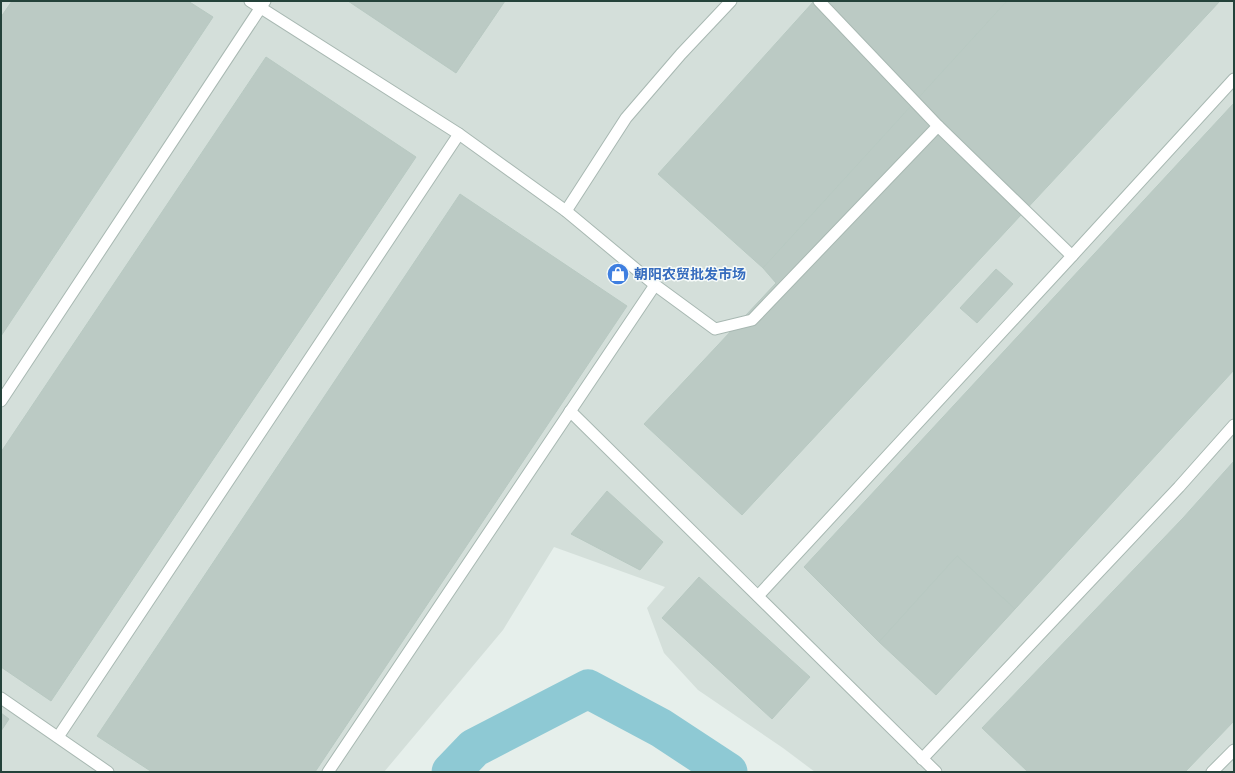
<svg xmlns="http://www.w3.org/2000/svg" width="1235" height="773" font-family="Signika,'Noto Sans SC',sans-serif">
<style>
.built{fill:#d4dfda}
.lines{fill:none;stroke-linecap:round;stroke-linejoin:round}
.river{stroke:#8ec9d4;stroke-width:39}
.building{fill:#bbcac4;stroke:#b8c9c2}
.service-casing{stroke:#a8b8b2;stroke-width:13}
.service{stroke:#fff;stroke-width:11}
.labels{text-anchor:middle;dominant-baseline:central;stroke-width:3;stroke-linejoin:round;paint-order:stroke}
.shop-label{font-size:14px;font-weight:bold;fill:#366cbe;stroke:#f7fbf9;text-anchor:start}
</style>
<rect width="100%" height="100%" fill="#e6efeb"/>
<path class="built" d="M 1,1 L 1234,1 L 1234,772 L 815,772 L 783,748 L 698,690 L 664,653 L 647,608 L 665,587 L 554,547 L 503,630 L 384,772 L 1,772 Z"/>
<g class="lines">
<path class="river" d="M 451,772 L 474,748 L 588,689 L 661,728 L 728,772"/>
</g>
<g class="building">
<path d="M 12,1 L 188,1 L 213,17 L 1,336 L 1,17 Z"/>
<path d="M 348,1 L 505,1 L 456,73 Z"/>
<path d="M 814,1 L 1007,1 L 763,268 L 658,174 Z"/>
<path d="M 1007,1 L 1220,1 L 742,515 L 644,424 L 776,283 L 763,268 Z"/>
<path d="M 266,57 L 416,157 L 51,701 L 1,667 L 1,452 Z"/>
<path d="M 1234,103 L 1234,370 L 1015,609 L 957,556 L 879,642 L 804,567 Z"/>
<path d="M 460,194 L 627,306 L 315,772 L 152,772 L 97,736 Z"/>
<path d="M 996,269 L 1013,284 L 977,323 L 960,308 Z"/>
<path d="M 1234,461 L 1234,721 L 1185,772 L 1028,772 L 982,728 L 1183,518 Z"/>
<path d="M 607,491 L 663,542 L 640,570 L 571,534 Z"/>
<path d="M 957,556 L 1015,609 L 936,695 L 879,642 Z"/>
<path d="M 699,577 L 810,677 L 772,719 L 662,618 Z"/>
<path d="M 1,713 L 9,719 L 1,731 Z"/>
</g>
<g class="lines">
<g class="service-casing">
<g id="service">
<path d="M 250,1 L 459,134 L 566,211 L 655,285 L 715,329 L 752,320 L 938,126"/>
<path d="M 566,211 L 626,118 L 681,54 L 731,1"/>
<path d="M 1072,256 L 1234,79"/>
<path d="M 1,401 L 265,1"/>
<path d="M 570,411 L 936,772"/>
<path d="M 758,596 L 1072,256 L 938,126 L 819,1"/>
<path d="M 1,698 L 108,772"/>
<path d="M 58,737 L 459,134"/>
<path d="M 922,759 L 1179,487 L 1234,425"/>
<path d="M 328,772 L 655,285"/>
<path d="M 1212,772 L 1234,750"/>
</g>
</g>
<use href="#service" class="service"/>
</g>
<defs>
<g id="shop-disc" transform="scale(1.15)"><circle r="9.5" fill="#3f7fe0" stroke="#f7fbf9"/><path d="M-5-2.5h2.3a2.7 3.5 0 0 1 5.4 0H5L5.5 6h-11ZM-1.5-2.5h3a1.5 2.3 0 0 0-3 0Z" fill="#fff"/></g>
</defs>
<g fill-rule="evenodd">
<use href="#shop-disc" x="618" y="274"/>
</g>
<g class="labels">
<g class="shop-label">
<text x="634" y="274">朝阳农贸批发市场</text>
</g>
</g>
<rect width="1235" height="773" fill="none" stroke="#24423a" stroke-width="4"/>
</svg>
